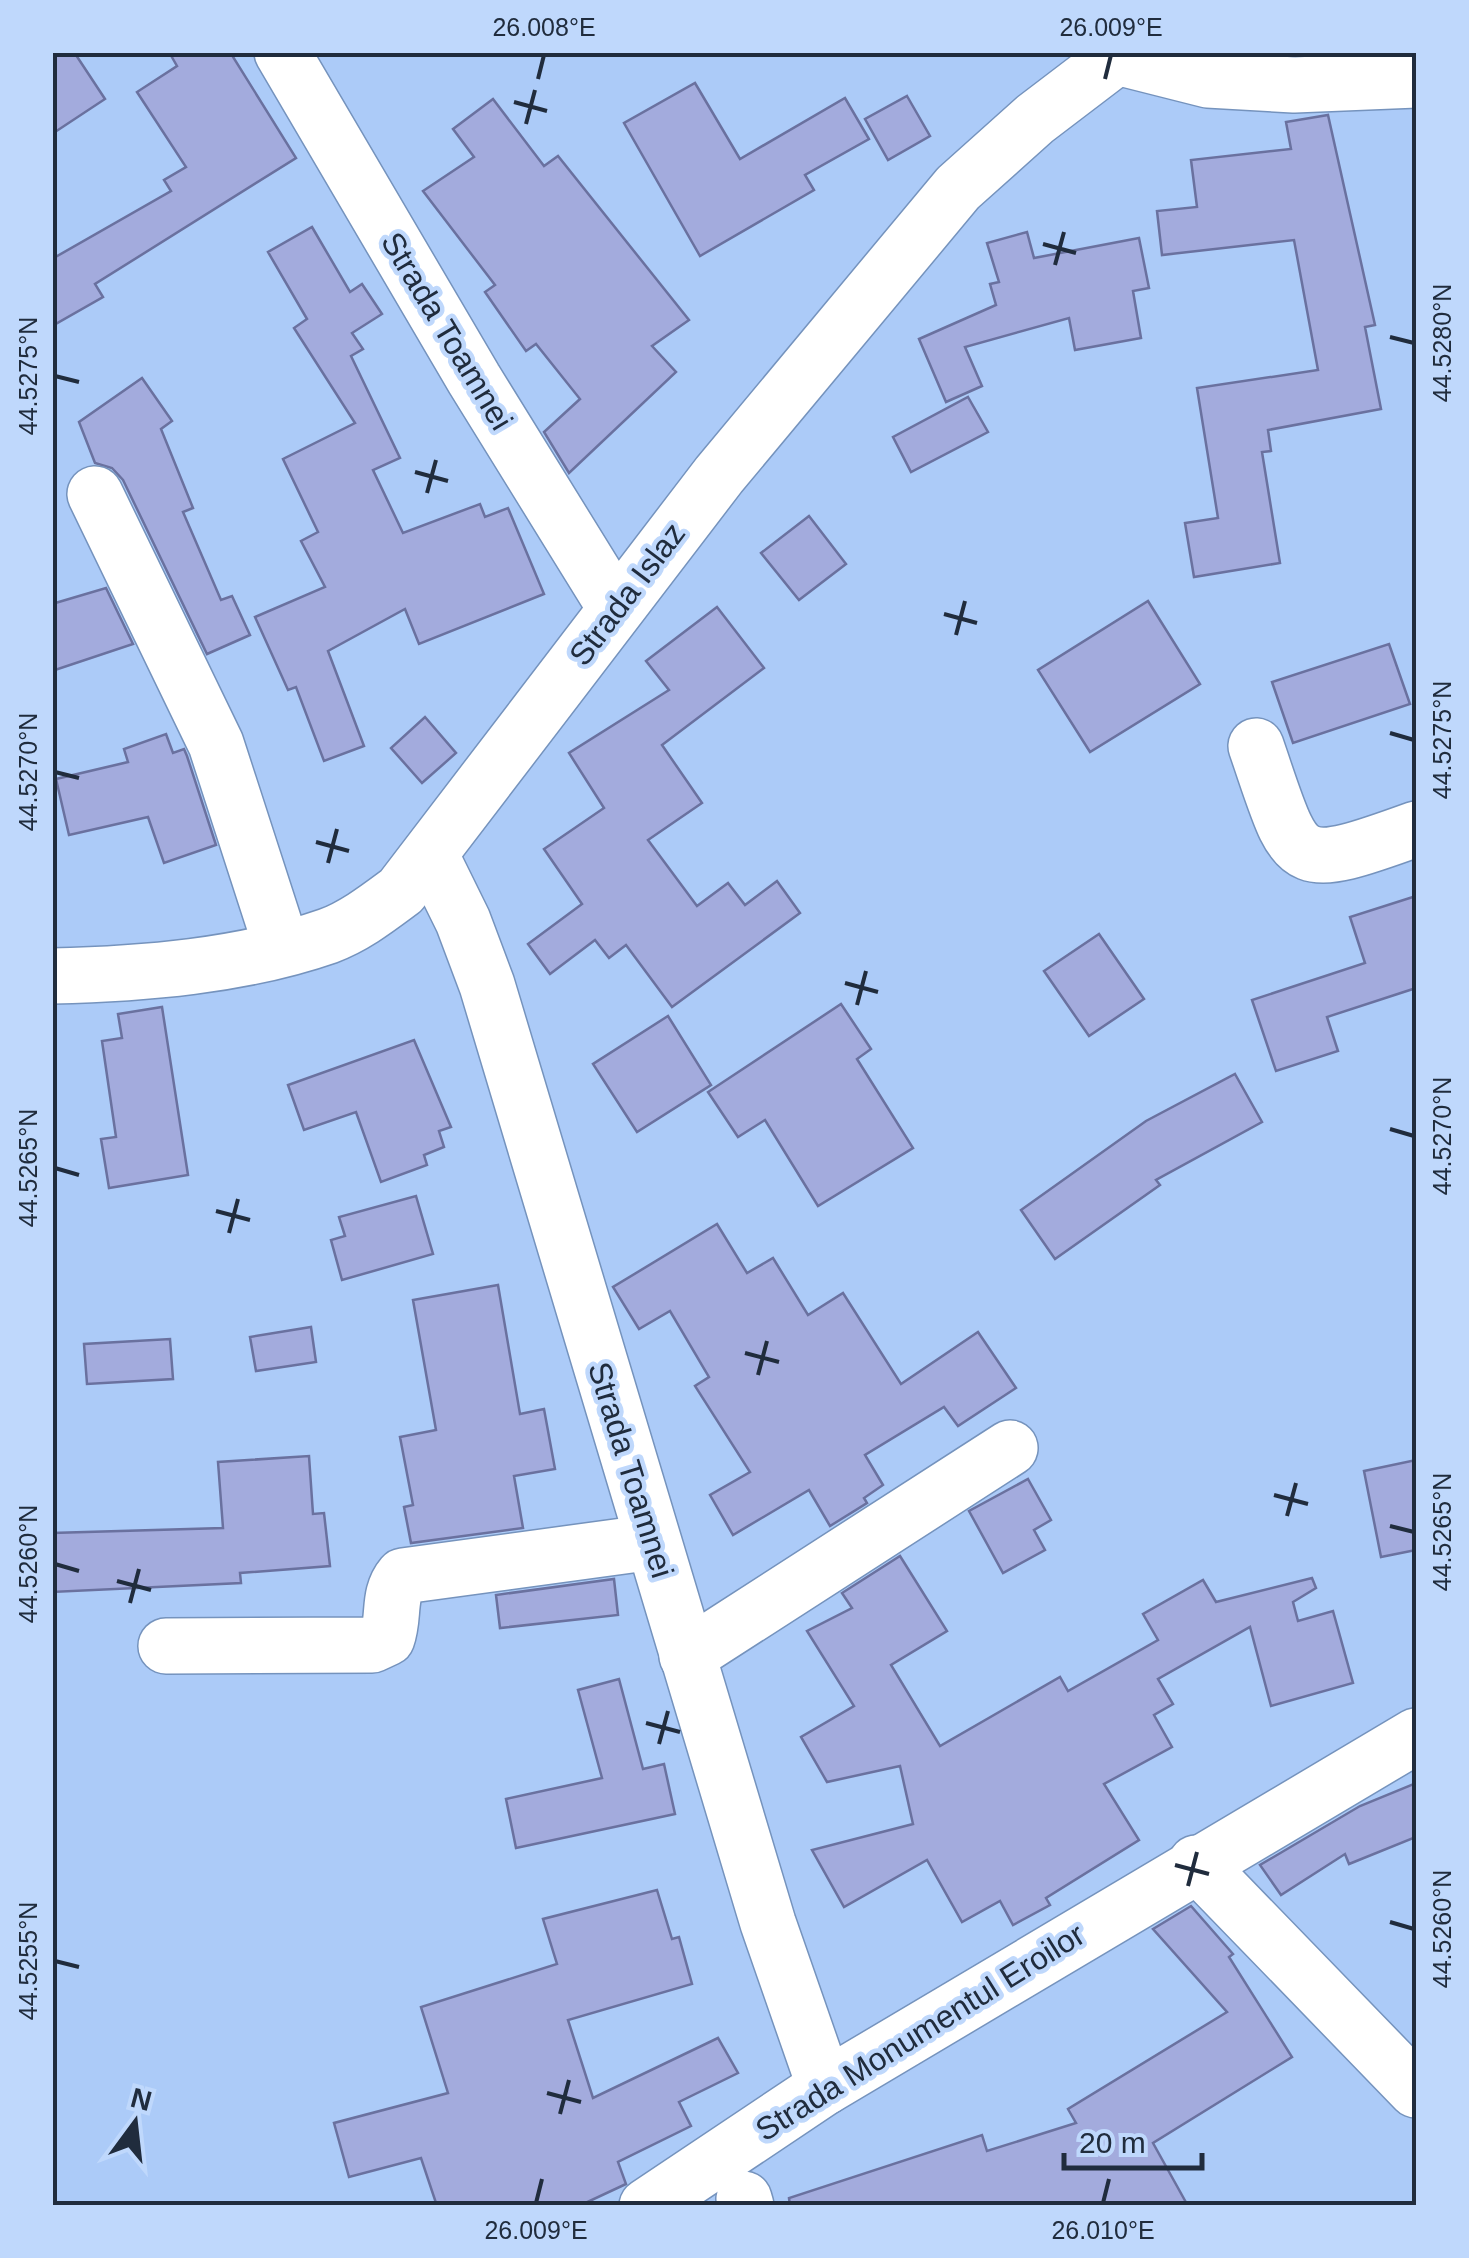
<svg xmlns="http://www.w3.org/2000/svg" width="1469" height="2258" font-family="Arial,sans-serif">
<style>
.building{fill:#a3abdd;stroke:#6a719f;stroke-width:2.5}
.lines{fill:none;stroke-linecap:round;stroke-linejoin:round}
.minor-casing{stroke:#7593bd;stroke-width:58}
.minor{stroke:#fff;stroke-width:55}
.ticks{fill:none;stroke:#202c3d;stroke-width:4}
.labels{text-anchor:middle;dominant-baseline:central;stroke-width:9;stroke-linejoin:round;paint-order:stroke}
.street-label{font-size:32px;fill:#202c3d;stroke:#bfd8fc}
.neatline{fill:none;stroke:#202c3d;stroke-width:4}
.ticks-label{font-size:25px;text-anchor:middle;fill:#202c3d}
</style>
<rect width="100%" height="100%" fill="#accbf8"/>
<g class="building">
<path d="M 52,52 L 74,52 L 105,99 L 52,134 Z"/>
<path d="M 169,52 L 230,52 L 296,158 L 95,284 L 103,297 L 52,326 L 52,259 L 171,191 L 164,180 L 186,167 L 137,92 L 177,66 Z"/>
<path d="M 695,83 L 740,159 L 845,98 L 869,139 L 805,175 L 814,190 L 700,256 L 624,123 Z"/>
<path d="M 907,96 L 930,136 L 888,160 L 865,119 Z"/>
<path d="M 493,99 L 544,166 L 558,156 L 689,320 L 652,346 L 676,372 L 569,473 L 544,432 L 580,399 L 536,344 L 526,351 L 485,292 L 495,285 L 423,191 L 474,157 L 453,129 Z"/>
<path d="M 1328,115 L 1375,325 L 1365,327 L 1381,409 L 1268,430 L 1271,451 L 1262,452 L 1280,563 L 1194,577 L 1185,523 L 1218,518 L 1197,388 L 1318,370 L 1294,240 L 1162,255 L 1157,211 L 1197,207 L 1191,160 L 1291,149 L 1286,122 Z"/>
<path d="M 312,227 L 350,292 L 362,284 L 382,314 L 352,333 L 363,349 L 351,356 L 400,458 L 373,470 L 403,533 L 480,504 L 485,517 L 508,508 L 544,594 L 419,644 L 405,609 L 328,651 L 364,746 L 324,761 L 296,687 L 288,690 L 255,617 L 325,587 L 301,541 L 318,532 L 283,459 L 355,423 L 294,328 L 307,319 L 268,252 Z"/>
<path d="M 1027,232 L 1034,258 L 1139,238 L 1149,288 L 1133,291 L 1141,338 L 1075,350 L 1069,318 L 965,347 L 982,386 L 946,402 L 919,339 L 996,305 L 990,284 L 999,282 L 987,243 Z"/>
<path d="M 142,378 L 172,421 L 161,429 L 193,508 L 183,512 L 221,600 L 232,596 L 250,635 L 207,654 L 123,480 L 112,468 L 95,463 L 79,422 Z"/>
<path d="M 968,397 L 988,432 L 911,472 L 893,437 Z"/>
<path d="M 809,516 L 846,564 L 799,600 L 761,553 Z"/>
<path d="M 106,588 L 133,644 L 52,671 L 52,604 Z"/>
<path d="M 1148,601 L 1200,684 L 1090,752 L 1038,670 Z"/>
<path d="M 717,607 L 764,668 L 662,745 L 702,803 L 648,840 L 697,906 L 728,883 L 745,905 L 777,881 L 800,913 L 672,1007 L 626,945 L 609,958 L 595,940 L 550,974 L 528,944 L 582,904 L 544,849 L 604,808 L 569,753 L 669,690 L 646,661 Z"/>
<path d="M 1389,644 L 1410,704 L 1293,743 L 1272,682 Z"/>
<path d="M 425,717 L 456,753 L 422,783 L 391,748 Z"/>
<path d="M 166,734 L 173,753 L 184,749 L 187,756 L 216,845 L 164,863 L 148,817 L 69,835 L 56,779 L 128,762 L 124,749 Z"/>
<path d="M 1416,896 L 1416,988 L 1327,1017 L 1338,1051 L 1276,1071 L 1252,1000 L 1365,963 L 1350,917 Z"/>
<path d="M 1099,934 L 1144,999 L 1089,1036 L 1044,971 Z"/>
<path d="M 841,1004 L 871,1049 L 857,1059 L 913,1148 L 818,1206 L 765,1120 L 738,1137 L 708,1092 Z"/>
<path d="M 162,1007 L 188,1175 L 109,1188 L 101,1139 L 116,1137 L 102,1041 L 122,1038 L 118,1014 Z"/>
<path d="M 668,1016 L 711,1085 L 637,1132 L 593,1064 Z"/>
<path d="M 414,1040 L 451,1127 L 439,1131 L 444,1147 L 424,1155 L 427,1165 L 381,1182 L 356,1112 L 304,1130 L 288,1085 Z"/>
<path d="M 1235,1074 L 1262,1122 L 1156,1180 L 1160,1185 L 1055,1259 L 1021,1210 L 1146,1121 Z"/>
<path d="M 416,1196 L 433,1254 L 342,1280 L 331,1240 L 345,1236 L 339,1217 Z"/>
<path d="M 717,1224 L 747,1273 L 773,1258 L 808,1315 L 843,1293 L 901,1384 L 978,1332 L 1016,1388 L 958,1426 L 944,1407 L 865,1455 L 883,1485 L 864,1498 L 867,1503 L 830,1526 L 809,1490 L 733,1535 L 710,1495 L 750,1472 L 695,1386 L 709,1377 L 670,1311 L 639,1329 L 613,1287 Z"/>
<path d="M 498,1285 L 520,1414 L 544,1409 L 555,1469 L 514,1476 L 523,1528 L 411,1543 L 404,1507 L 413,1505 L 400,1437 L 436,1430 L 413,1300 Z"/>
<path d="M 311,1327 L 316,1362 L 256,1371 L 250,1337 Z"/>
<path d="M 170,1339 L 173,1379 L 87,1384 L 84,1344 Z"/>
<path d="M 309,1456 L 313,1514 L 324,1513 L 330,1566 L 240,1573 L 241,1583 L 52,1592 L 52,1533 L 223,1528 L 218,1462 Z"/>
<path d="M 1416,1460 L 1416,1550 L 1381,1557 L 1364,1471 Z"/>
<path d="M 1028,1479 L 1051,1520 L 1034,1530 L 1045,1550 L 1003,1573 L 969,1511 Z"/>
<path d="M 900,1556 L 947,1631 L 891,1665 L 940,1746 L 1060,1677 L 1068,1691 L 1158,1640 L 1143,1614 L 1203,1580 L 1216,1602 L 1312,1578 L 1316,1588 L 1293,1602 L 1298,1621 L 1333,1611 L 1353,1683 L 1271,1706 L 1250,1627 L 1158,1679 L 1173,1704 L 1154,1715 L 1172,1747 L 1104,1784 L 1139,1840 L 1046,1898 L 1050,1905 L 1013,1925 L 1000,1901 L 962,1922 L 927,1860 L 844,1907 L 812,1850 L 913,1824 L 900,1766 L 827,1782 L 801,1737 L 854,1706 L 807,1631 L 852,1608 L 842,1593 Z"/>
<path d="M 614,1579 L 618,1615 L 500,1628 L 496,1595 Z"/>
<path d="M 619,1679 L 643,1769 L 664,1764 L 675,1814 L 516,1848 L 506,1799 L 602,1778 L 578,1690 Z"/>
<path d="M 1416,1783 L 1416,1837 L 1349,1864 L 1345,1854 L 1281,1895 L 1260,1865 L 1360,1806 Z"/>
<path d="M 657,1890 L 672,1939 L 679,1937 L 692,1984 L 568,2020 L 593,2098 L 718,2038 L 738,2073 L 679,2102 L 691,2126 L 618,2162 L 626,2184 L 579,2206 L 437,2206 L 421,2158 L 349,2177 L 334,2123 L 448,2093 L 421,2007 L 557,1964 L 543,1919 Z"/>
<path d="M 1191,1906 L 1233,1954 L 1229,1957 L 1292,2057 L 1153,2143 L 1188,2206 L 790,2206 L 789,2198 L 982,2135 L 987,2151 L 1076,2123 L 1068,2109 L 1227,2012 L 1153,1929 Z"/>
</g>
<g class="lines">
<g class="minor-casing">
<g id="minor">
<path d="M 282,52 L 474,379 L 615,607"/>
<path d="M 1117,57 L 1208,80 L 1294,85 L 1416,80"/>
<path d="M 95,494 L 216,744 L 282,948"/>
<path d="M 1256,746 C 1298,868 1289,875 1416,829"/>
<path d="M 431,856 L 463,921 L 487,985 L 768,1923 L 825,2087"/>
<path d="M 52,976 C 143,974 242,966 328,936 C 355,926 378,908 401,891 L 719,475 L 958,188 L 1035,119 L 1123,52"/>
<path d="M 166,1646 L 372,1645 L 387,1638 C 395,1616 387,1595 403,1576 L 653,1542"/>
<path d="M 687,1656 L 1010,1448"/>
<path d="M 1196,1863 L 1416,2090"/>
<path d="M 744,2199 L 746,2206"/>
<path d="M 647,2206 L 825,2087 L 1416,1736"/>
</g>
</g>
<use href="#minor" class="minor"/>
</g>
<path class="ticks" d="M 538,79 L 544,55M 1105,79 L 1111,55M 514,102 L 547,111M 526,124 L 535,90M 1043,244 L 1076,253M 1055,265 L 1064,232M 1390,337 L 1414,343M 55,376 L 79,382M 415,472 L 448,481M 427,493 L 436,460M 944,614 L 977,623M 956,635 L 965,601M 1390,733 L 1414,740M 55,772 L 79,778M 316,842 L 349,851M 328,863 L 337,829M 845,983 L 878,992M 857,1005 L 866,971M 1390,1129 L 1414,1136M 55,1168 L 79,1175M 216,1211 L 250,1220M 229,1233 L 238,1199M 745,1353 L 779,1362M 758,1375 L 767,1341M 1274,1495 L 1308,1504M 1287,1516 L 1296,1483M 1390,1526 L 1414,1532M 55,1564 L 79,1571M 117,1581 L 151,1590M 130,1603 L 139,1569M 646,1723 L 680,1732M 659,1744 L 668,1711M 1175,1865 L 1209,1874M 1188,1886 L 1197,1852M 1390,1922 L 1414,1929M 55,1961 L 79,1967M 547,2093 L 581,2102M 560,2114 L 569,2080M 536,2203 L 542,2179M 1103,2203 L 1109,2179"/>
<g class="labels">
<g class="street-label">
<text transform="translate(447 331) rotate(59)">Strada Toamnei</text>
<text transform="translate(627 594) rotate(-53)">Strada Islaz</text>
<text transform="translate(631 1470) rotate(73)">Strada Toamnei</text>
<text transform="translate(920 2032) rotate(-32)">Strada Monumentul Eroilor</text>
</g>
</g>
<rect width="1469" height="2258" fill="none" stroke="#bfd8fc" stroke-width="110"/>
<g transform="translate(135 2123) rotate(15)" stroke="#bfd8fc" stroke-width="8" paint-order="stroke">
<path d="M0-8L18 38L0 25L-18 38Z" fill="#202c3d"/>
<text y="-15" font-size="28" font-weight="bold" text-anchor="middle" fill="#202c3d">N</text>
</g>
<path d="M1064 2153v15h138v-15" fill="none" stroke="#202c3d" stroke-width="5"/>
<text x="1079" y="2153" font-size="30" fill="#202c3d" stroke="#bfd8fc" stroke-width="8" paint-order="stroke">20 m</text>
<rect x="55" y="55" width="1359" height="2148" class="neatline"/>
<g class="ticks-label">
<text x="544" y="36">26.008°E</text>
<text x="1111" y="36">26.009°E</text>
<text transform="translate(1442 343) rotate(-90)" y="9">44.5280°N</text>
<text transform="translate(28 376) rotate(-90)" y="9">44.5275°N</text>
<text transform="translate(1442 740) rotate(-90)" y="9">44.5275°N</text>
<text transform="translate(28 772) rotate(-90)" y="9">44.5270°N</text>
<text transform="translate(1442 1136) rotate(-90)" y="9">44.5270°N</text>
<text transform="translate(28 1168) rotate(-90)" y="9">44.5265°N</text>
<text transform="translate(1442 1532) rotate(-90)" y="9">44.5265°N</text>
<text transform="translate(28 1564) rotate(-90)" y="9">44.5260°N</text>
<text transform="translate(1442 1929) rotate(-90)" y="9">44.5260°N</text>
<text transform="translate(28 1961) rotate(-90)" y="9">44.5255°N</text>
<text x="536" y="2239">26.009°E</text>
<text x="1103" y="2239">26.010°E</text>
</g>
</svg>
